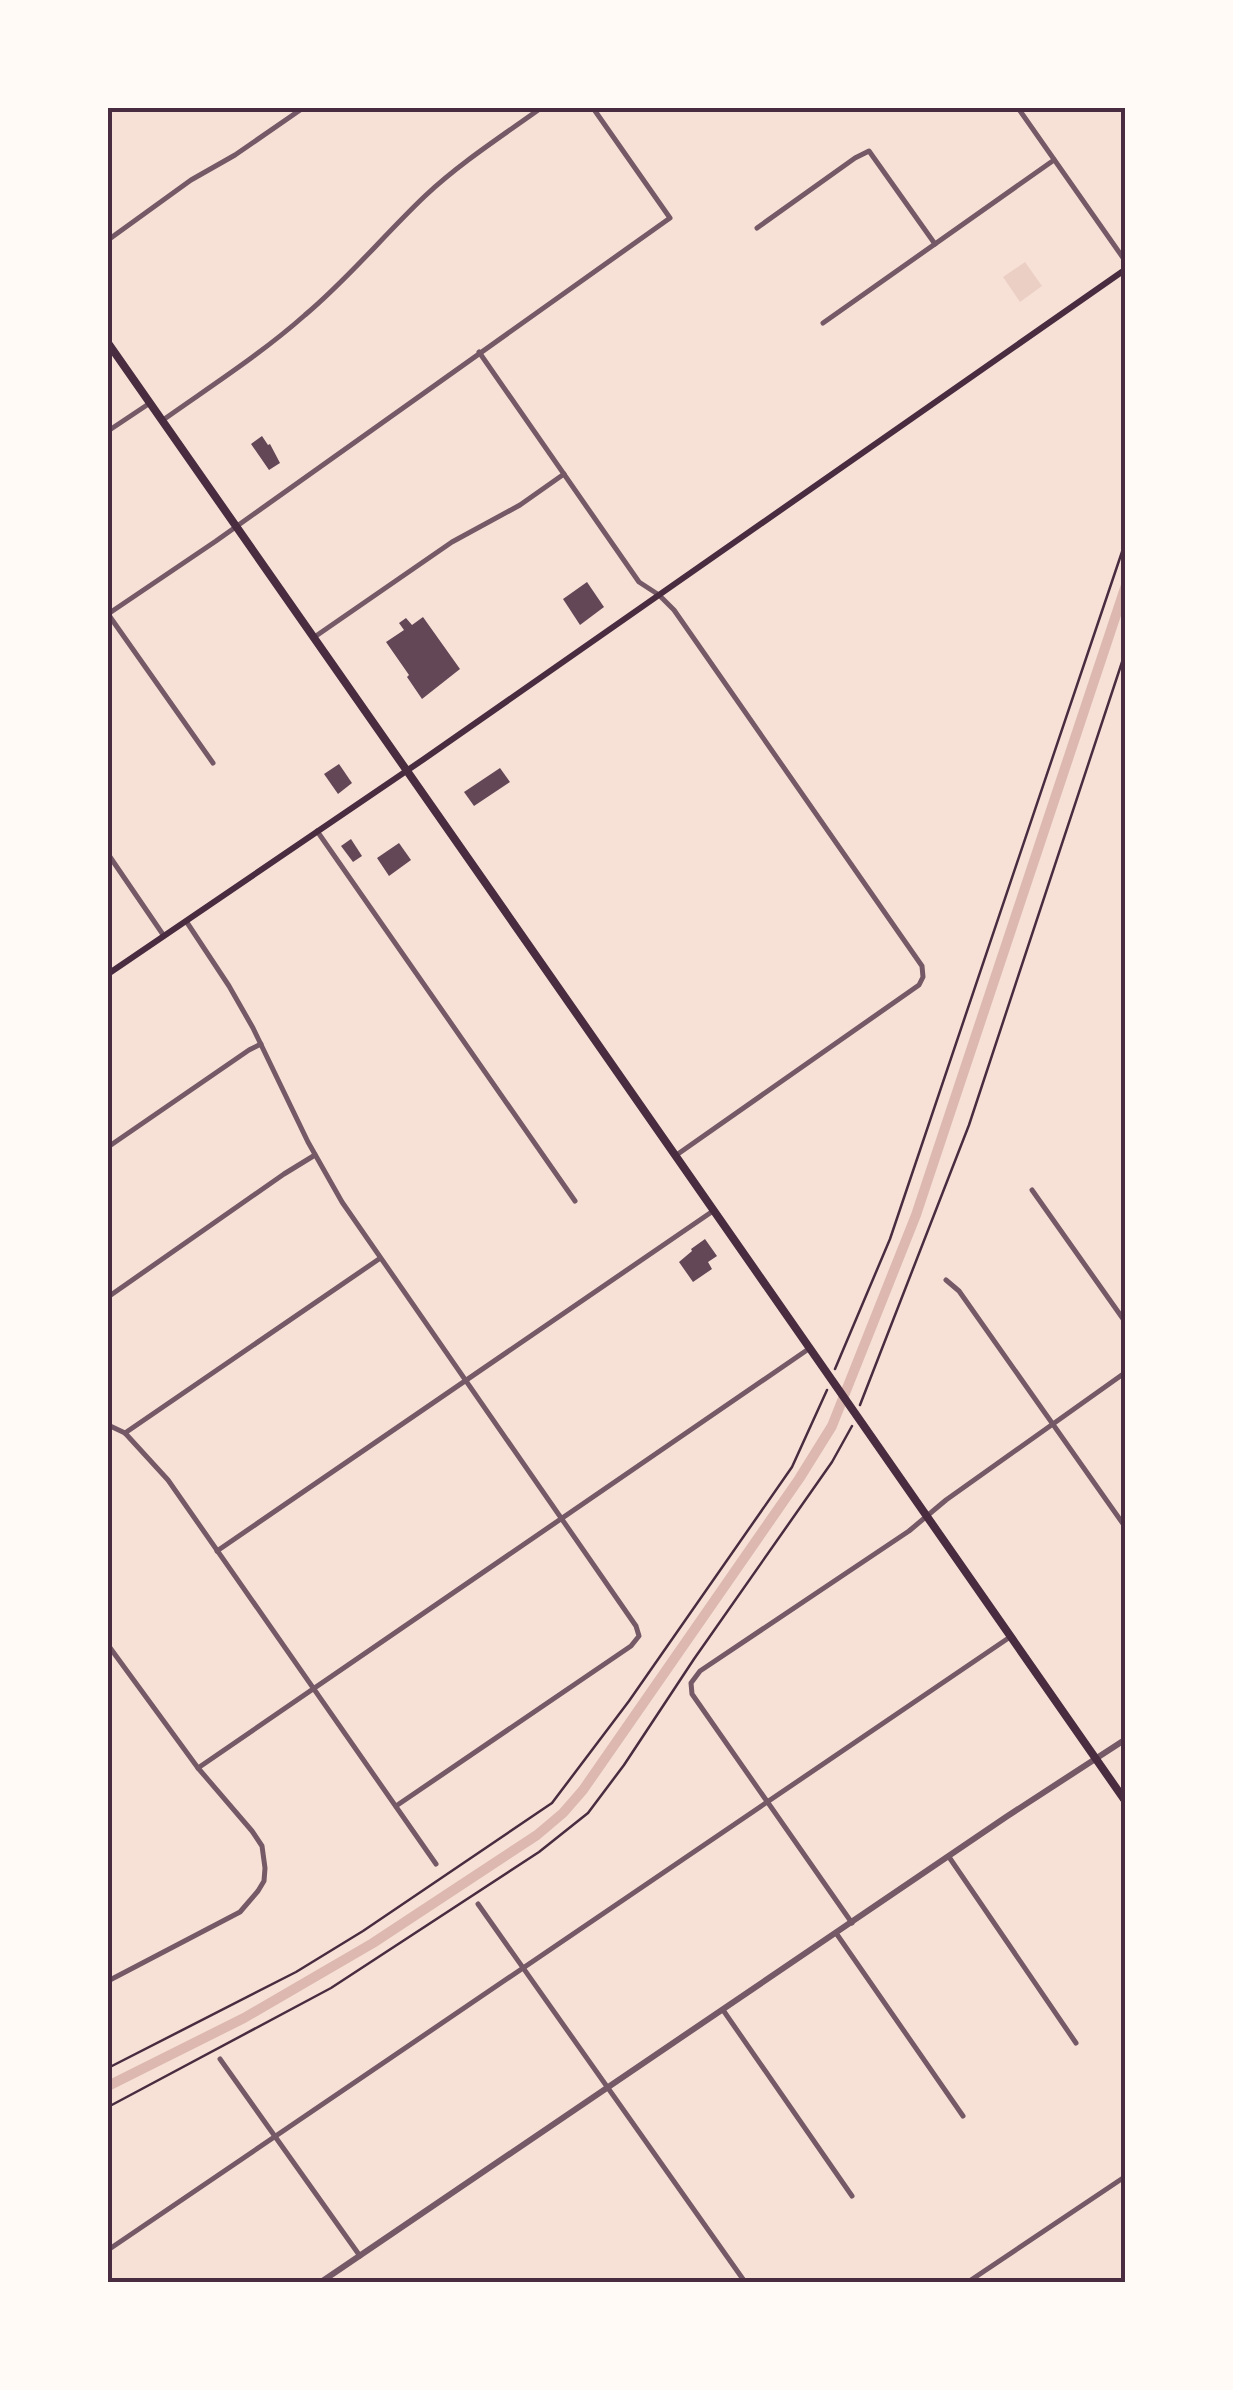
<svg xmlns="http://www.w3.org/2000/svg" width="1233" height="2390" font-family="Signika,sans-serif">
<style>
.green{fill:#ebcfc5}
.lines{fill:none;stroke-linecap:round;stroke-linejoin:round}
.canal{stroke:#dcb8b0;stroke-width:10}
.building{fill:#644757}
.path{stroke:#4a2c40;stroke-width:2.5}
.minor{stroke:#755966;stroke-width:5}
.tertiary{stroke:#755966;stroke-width:6}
.secondary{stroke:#4a2c40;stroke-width:6}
.primary{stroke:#4a2c40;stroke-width:8}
.neatline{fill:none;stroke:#4a2c40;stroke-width:4}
</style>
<rect width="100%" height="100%" fill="#f7e1d7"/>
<path class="green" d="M 1025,262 L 1042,286 L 1020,302 L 1003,277 Z"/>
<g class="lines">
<path class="canal" d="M 108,2086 L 244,2018 L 373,1943 L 537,1835 L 563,1813 L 583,1790 L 799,1479 L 832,1426 L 916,1215 L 1126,585"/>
</g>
<g class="building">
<path d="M 262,436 L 268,445 L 270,444 L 280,463 L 269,470 L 251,444 Z"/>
<path d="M 587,582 L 604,607 L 580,625 L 563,599 Z"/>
<path d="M 423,617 L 460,669 L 422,699 L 407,677 L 409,675 L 386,642 L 404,630 L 399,623 L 406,618 L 412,625 Z"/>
<path d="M 339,764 L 352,783 L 338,794 L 324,774 Z"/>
<path d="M 500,768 L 510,782 L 474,806 L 464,792 Z"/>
<path d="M 351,839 L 362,856 L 353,862 L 341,846 Z"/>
<path d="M 399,843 L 411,860 L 389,876 L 377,858 Z"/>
<path d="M 705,1239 L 717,1256 L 708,1262 L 712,1269 L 693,1282 L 679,1262 L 692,1251 L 691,1249 Z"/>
</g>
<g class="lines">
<g class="path">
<path d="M 835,1369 L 890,1239 L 1126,540"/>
<path d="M 860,1405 L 969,1125 L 1126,650"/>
<path d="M 108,2068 L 296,1972 L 363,1931 L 552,1803 L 629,1701 L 792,1467 L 827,1390"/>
<path d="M 108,2107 L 331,1988 L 539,1852 L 588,1813 L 624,1765 L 694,1659 L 832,1462 L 852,1426"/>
</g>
<g class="minor">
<path d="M 1018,108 L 1126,262"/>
<path d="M 757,228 L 855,158 L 869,151 L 935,244"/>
<path d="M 108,240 L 191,180 L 235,155 L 303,108"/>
<path d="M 823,323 L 1054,160"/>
<path d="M 479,352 L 639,582 L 659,595 L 674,610 L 922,966 L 923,977 L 919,985 L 675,1156"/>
<path d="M 163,420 C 211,386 261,354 305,315 C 348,279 384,235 425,196 C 460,163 502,136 541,108"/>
<path d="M 108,431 L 150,403"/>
<path d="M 108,614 L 216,541 L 670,218 L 593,108"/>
<path d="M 108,614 L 213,763"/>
<path d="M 313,638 L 452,542 L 520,505 L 564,474"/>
<path d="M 317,831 L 575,1201"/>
<path d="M 108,854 L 164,936"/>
<path d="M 186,921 L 229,986 L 253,1028 L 308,1142 L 342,1202 L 636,1626 L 639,1636 L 631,1646 L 396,1806"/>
<path d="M 108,1147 L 249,1050 L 261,1044"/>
<path d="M 1032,1190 L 1126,1323"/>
<path d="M 946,1280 L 959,1291 L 1126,1528"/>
<path d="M 108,1297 L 284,1174 L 315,1155"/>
<path d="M 108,1425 L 125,1433 L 168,1480 L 436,1864"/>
<path d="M 125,1433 L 379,1259"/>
<path d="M 217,1551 L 713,1211"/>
<path d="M 108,1645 L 198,1768 L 252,1831 L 262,1846 L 265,1868 L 264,1881 L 258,1891 L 240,1912 L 108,1981"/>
<path d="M 198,1768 L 810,1348"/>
<path d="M 949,1857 L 1076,2043"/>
<path d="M 478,1904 L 745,2282"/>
<path d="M 852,1923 L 692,1694 L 691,1683 L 700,1671 L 909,1531 L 946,1500 L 1126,1372"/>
<path d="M 836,1933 L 963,2116"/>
<path d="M 723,2010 L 852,2196"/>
<path d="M 220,2059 L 360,2256"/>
<path d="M 108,2250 L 1010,1637"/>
<path d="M 968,2282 L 1126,2176"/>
</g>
<path class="tertiary" d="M 321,2282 L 1006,1817 L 1126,1739"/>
<path class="secondary" d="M 108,974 L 424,759 L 1126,269"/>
<path class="primary" d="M 108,343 C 448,829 787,1315 1126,1802"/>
</g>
<rect width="1233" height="2390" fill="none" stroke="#fffaf5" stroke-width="220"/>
<rect x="110" y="110" width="1013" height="2170" class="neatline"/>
</svg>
